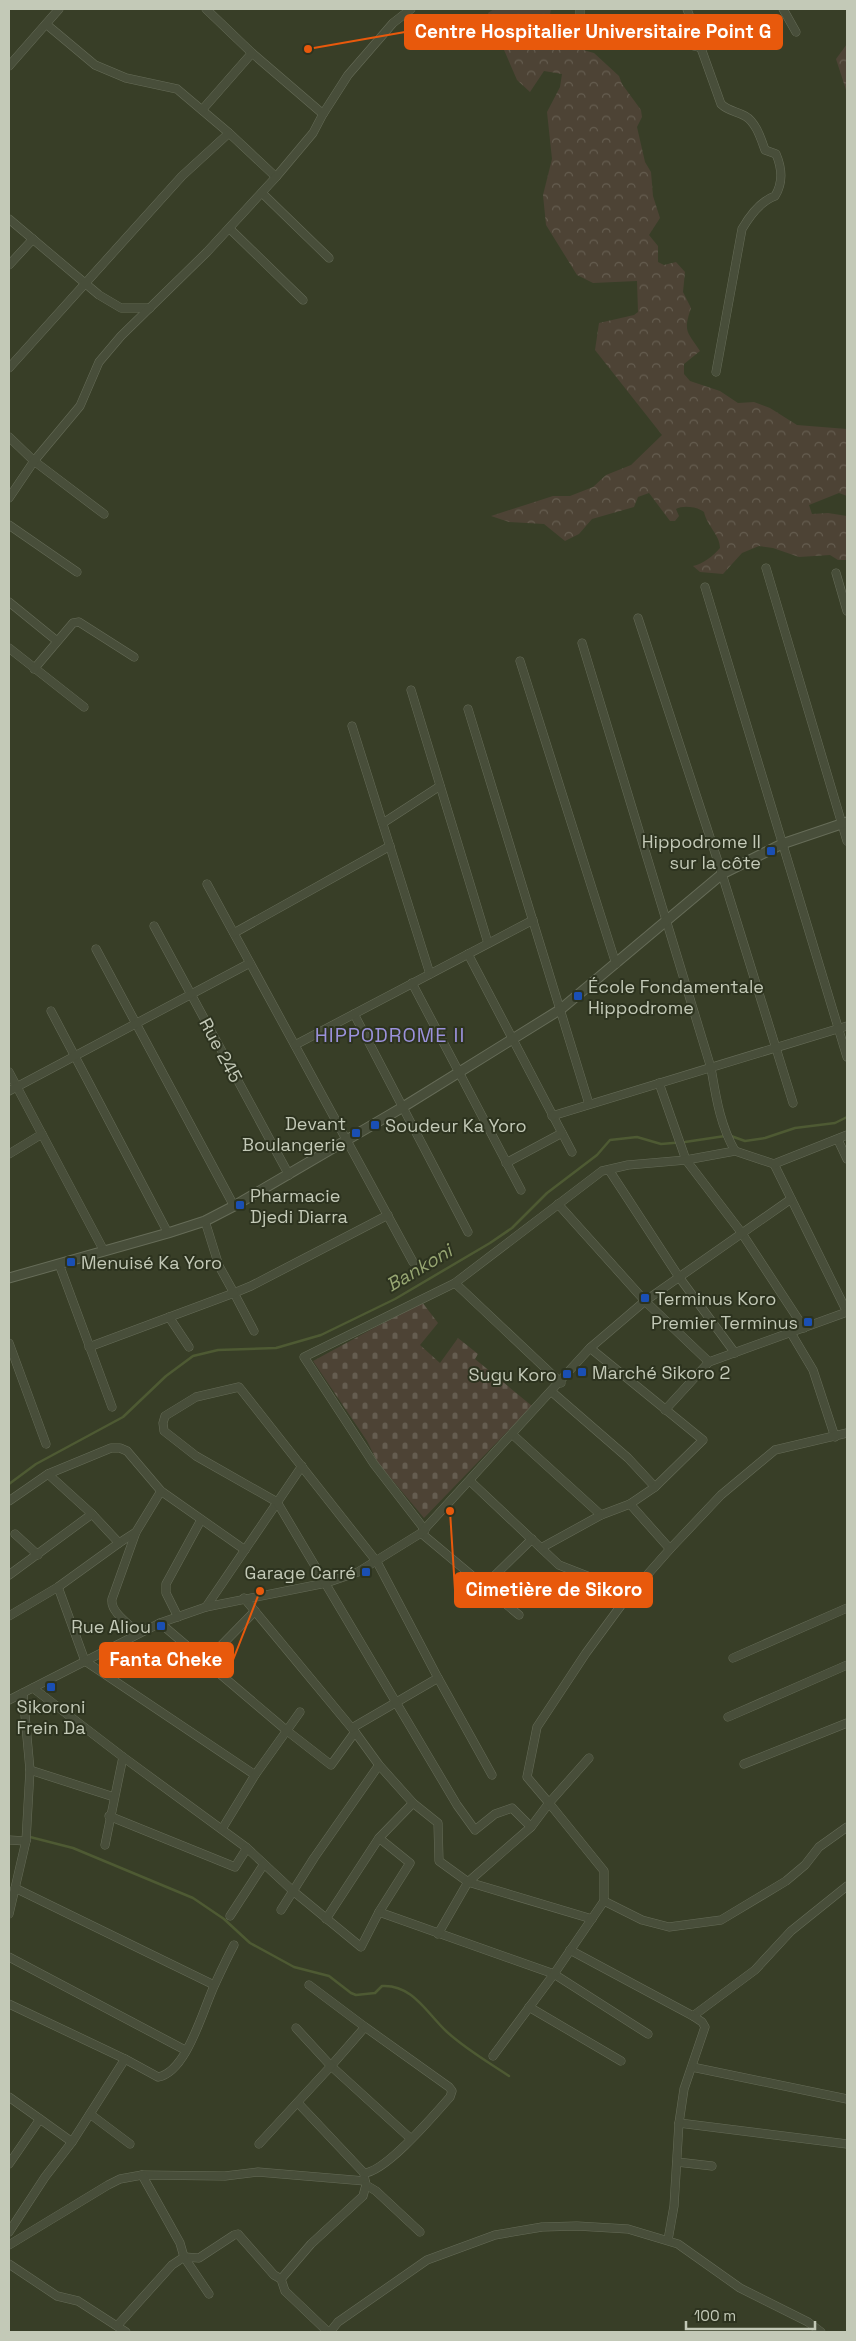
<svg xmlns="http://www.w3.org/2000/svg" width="856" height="2341" font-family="'Space Grotesk',sans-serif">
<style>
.forest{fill:url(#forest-crowns)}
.cemetery{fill:url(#cemetery-stones)}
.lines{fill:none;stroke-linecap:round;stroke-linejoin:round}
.stream{stroke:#4e5a33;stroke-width:2.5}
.minor-casing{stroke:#666c58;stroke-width:9}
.tertiary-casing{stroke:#666c58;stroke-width:11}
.minor{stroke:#484e3a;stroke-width:8}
.tertiary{stroke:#484e3a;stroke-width:9}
.transit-dot{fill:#1a4fb4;stroke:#2d331f;stroke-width:2}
.labels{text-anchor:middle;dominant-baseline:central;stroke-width:4;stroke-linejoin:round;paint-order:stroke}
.poi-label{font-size:18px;fill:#c3c9b7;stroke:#2d331f;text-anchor:end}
.street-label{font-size:18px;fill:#c3c9b7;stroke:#2d331f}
.water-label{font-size:19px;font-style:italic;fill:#97a672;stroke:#2d331f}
.quarter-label{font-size:20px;letter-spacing:1px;fill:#9b91db;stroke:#2d331f}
.leader{fill:none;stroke:#e8590c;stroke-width:2}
.callout-dot{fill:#e8590c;stroke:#2d331f;stroke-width:2}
.callout{fill:#e8590c;stroke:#e8590c;stroke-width:2}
.callout-label{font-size:19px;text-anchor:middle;font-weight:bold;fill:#fff}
</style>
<defs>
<pattern id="forest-crowns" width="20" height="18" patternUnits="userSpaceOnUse" patternTransform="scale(1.25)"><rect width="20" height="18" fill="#4d4335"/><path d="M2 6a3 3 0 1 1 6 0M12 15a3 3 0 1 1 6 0" fill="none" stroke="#655d50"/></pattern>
<pattern id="cemetery-stones" width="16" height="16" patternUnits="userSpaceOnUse" patternTransform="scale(1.25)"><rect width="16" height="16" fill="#4d4335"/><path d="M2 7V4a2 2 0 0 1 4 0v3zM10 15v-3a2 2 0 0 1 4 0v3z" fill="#655d50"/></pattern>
</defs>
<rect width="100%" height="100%" fill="#383e27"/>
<g class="forest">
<path d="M 494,9 L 551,9 L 548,26 L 566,38 L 576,48 L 594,53 L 619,76 L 622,84 L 641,110 L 642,117 L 637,127 L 645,162 L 651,172 L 653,196 L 660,218 L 649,235 L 658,246 L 658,262 L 664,265 L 676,262 L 685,272 L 683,292 L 691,308 C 683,332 687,331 700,351 L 684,364 L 684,374 L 690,381 L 720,391 L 738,403 L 754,402 L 770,408 L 797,425 L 847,429 L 847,496 L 839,493 L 809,505 L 812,514 L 828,513 L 847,516 L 847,560 L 838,560 L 830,555 L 799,557 L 773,548 L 759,546 L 742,553 L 723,574 L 700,572 L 693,566 C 703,564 713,556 720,548 C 720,535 707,526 704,512 C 698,507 683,505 676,509 L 679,516 L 675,521 L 670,521 L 649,493 L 638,497 L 634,507 L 592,519 L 579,534 L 565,541 L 544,524 L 509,522 L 491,516 L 553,496 L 570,496 L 593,487 L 606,475 L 631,465 L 662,435 L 595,350 L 599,323 L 634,315 L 638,312 L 637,281 L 593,283 L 577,275 L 546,225 L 543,195 L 552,159 L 547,112 L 560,87 L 562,74 L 544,71 L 530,92 L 517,80 L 488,13 Z"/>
<path d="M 847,44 L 847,93 L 836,59 Z"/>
</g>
<path class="cemetery" d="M 422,1302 L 438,1323 L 420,1345 L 440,1363 L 458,1338 L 478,1354 L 475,1359 L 532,1406 L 424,1518 L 378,1463 L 367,1441 L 313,1361 Z"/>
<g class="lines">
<g class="stream">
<path d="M 731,1136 L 745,1141 L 765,1138 L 795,1128 L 835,1123 L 847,1117"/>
<path d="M 9,1484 L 36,1464 L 123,1417 L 166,1376 L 193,1356 L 218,1350 L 276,1348 L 321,1335 L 395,1299 L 490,1243 L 512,1228 L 547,1193 L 597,1155 L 610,1140 L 637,1137 L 661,1144 L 685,1142 L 725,1136"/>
<path d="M 30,1837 L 73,1848 L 193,1898 L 224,1919 L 250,1943 L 294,1967 L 329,1976 L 351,1993 L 356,1995 L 375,1993 L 382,1986 C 412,1984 427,2013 446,2031 C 464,2048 488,2062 509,2076"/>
</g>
<g class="minor-casing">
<g id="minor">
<path d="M 206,9 L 252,53 L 323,114"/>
<path d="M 580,9 L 580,17"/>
<path d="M 687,9 L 721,104 C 728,111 736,111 745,116 C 756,122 761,139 765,150 L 776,154 C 782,168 783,183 775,196 C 761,201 749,217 742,229 L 716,372"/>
<path d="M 783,9 L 796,32"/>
<path d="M 46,24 L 95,65 L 126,78 L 177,89 L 229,133 L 276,177"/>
<path d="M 636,32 L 702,48"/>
<path d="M 9,66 L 59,9"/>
<path d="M 202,110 L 252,53"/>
<path d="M 262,193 L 329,258"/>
<path d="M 9,219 L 99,295 L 121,308 L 150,308"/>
<path d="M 230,229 L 303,300"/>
<path d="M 9,265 L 33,239"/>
<path d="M 9,368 L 182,176 L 229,133"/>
<path d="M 9,437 L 34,461 L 104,514"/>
<path d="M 9,498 L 34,461 L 80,406 L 99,362 L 121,336 L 207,252 L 276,177 L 313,133 L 323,114 L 348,75 L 393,23 L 411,9"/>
<path d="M 9,525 L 77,572"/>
<path d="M 766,568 L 847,841"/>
<path d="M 836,573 L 847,611"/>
<path d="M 705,587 L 847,1057"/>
<path d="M 9,602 L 57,641"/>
<path d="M 638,618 L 722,874 L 793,1103"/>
<path d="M 582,643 L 711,1068 C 716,1097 720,1125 735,1151"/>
<path d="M 9,648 L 84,707"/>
<path d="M 520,661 L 616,964"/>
<path d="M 34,669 L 73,623 L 79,622 L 134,657"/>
<path d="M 411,690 L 488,943"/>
<path d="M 468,709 L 589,1104"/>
<path d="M 352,726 L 430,974"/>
<path d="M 383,823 L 440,786"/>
<path d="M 207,884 L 413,1262"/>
<path d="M 154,926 L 289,1175"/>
<path d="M 234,933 L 390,846"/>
<path d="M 96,949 L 234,1206"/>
<path d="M 468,954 L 572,1152"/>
<path d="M 412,983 L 521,1190"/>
<path d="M 51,1011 L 168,1233"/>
<path d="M 354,1014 L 468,1232"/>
<path d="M 295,1045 L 533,920"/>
<path d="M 9,1072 L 104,1251"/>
<path d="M 659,1083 L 686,1160 L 741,1232 L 804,1328"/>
<path d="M 9,1091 L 250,963"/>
<path d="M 552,1116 L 847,1026"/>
<path d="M 838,1140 L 847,1159"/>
<path d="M 9,1154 L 42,1134"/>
<path d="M 506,1163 L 562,1133"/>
<path d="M 774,1164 L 847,1312"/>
<path d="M 609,1170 L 679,1277 L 735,1353"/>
<path d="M 558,1204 L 645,1301 L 709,1362"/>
<path d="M 59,1264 L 112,1407"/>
<path d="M 455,1283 L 561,1383"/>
<path d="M 169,1317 L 189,1347"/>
<path d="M 254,1331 L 234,1293 L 251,1286 L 388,1215"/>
<path d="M 791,1333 L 813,1370 L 835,1437"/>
<path d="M 9,1343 L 46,1444"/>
<path d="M 89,1347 L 234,1293 L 219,1266 L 205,1221"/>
<path d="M 552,1392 L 628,1458 L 655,1487"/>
<path d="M 665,1410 L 709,1362 L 847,1312"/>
<path d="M 513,1435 L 601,1515"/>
<path d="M 470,1481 L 559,1565 L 595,1579 L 625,1600"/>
<path d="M 9,1501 L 48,1474 L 111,1448 L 120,1448 L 127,1451 L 161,1491 L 245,1550"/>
<path d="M 630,1504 L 670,1549"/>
<path d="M 92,1514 L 119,1543 L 136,1532"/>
<path d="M 425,1530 L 374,1464 L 304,1357 L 455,1283 L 602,1171 L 628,1165 L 686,1160 L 735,1151 L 774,1164 L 847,1135"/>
<path d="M 421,1533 L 519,1615"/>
<path d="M 15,1534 L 38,1555"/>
<path d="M 541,1548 L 601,1515 L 630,1504 L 655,1487 L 703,1440 L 590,1348"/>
<path d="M 9,1575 L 92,1514 L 48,1474"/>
<path d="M 484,1586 L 532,1539"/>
<path d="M 58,1587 L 85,1661 L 255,1775"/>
<path d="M 244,1598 L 355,1732 L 379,1765 L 413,1803 L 438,1823 L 439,1861 L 468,1882 L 592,1919"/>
<path d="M 206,1607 L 302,1466"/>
<path d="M 9,1616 L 58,1587 L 119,1543"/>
<path d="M 178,1617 L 166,1593 L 166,1584 L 201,1520"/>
<path d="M 160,1623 L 286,1730 L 331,1765 L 355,1732"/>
<path d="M 138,1633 C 129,1624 110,1612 112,1599 L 136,1532 L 161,1491"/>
<path d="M 733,1658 L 847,1608"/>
<path d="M 206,1661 L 255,1611"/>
<path d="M 33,1688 L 123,1757 L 247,1848 L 293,1891 L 361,1947 L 379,1912 L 410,1863 L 379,1838"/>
<path d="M 9,1700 L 160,1623 L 206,1607 L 326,1583 L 358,1572 L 421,1533 L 590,1348 L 645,1301 L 791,1199"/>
<path d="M 728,1717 L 847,1665"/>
<path d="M 352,1728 L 438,1678"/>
<path d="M 744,1764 L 847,1723"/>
<path d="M 30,1770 L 114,1797"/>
<path d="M 492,1775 L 438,1678 L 377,1562 L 239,1387 L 196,1397 L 165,1416 L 163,1423 L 164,1431 L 196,1456 L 277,1502 L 457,1805 L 475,1830 L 495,1814 L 512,1808 L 531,1827"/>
<path d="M 109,1816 L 235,1867 L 247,1848"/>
<path d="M 222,1829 L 255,1775 L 300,1712"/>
<path d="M 9,1840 L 26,1841"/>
<path d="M 105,1845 L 123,1757"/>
<path d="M 15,1888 L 214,1985"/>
<path d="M 604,1901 L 642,1920 L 669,1927 L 721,1920 L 786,1881 L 805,1865 L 819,1847 L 847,1827"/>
<path d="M 281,1910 L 314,1858 L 379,1765"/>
<path d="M 379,1912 L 554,1974 L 648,2034"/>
<path d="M 9,1914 L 26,1841 L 30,1770 L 23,1693"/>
<path d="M 230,1916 L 264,1864"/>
<path d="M 326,1919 L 379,1838 L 413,1803"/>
<path d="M 438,1934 L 468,1882 L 531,1827 L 549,1803 L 527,1777 L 537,1727 L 586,1653 L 625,1600 L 670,1549 L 721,1495 L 775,1450 L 847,1433"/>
<path d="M 570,1950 L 693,2016 L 755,1970 L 791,1931 L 847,1886"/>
<path d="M 9,1957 L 185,2050"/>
<path d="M 309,1985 L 365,2027 L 331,2066 L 410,2138"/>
<path d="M 9,2004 L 125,2059 L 158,2077 C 187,2072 203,2009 215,1984 C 221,1971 227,1958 234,1945"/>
<path d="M 529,2007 L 621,2061"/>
<path d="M 493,2056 L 554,1974 L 604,1901 L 604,1871 L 549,1803 L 589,1758"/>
<path d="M 692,2067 L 847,2099"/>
<path d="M 9,2097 L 40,2119"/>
<path d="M 298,2103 L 364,2173"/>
<path d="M 90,2114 L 130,2144"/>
<path d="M 679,2123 L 847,2144"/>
<path d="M 259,2144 L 331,2066 L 296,2028"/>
<path d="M 677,2162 L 712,2166"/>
<path d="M 9,2164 L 40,2119 L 72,2142"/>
<path d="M 365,2181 L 364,2173 C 386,2172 434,2115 450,2097 L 452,2091 L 449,2087 L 365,2027"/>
<path d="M 9,2232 L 45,2177 L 72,2142 L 125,2059"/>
<path d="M 668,2240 L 674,2206 L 679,2123 L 684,2089 L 705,2027 L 702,2022 L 693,2016"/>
<path d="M 9,2245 L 108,2185 L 120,2179 L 142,2175 L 225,2176 L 258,2172 L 365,2181 L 366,2185 L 376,2191 L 420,2232"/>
<path d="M 184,2257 L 199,2258 L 234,2235 L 238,2234 L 274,2275 L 281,2279 L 285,2291 L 328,2332"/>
<path d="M 184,2257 L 209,2294"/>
<path d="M 9,2264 L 57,2296 L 78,2301 L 126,2332"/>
<path d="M 281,2279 L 311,2244 L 363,2196 L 366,2185"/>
<path d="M 117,2326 L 172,2265 L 184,2257 L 180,2243 L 142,2175"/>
<path d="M 330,2332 L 338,2322 L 427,2260 L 495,2235 L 542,2227 L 577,2226 L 628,2229 L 678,2244 L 740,2288 L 808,2322 L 821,2332"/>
</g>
</g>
<g class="tertiary-casing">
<path id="tertiary" d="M 9,1278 L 168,1233 L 205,1221 L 234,1206 L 403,1107 L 561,1009 L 722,874 L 782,844 L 847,822"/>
</g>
<use href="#minor" class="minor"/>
<use href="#tertiary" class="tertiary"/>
</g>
<g class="transit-dot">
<rect x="766" y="846" width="10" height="10" rx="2.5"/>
<rect x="573" y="991" width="10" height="10" rx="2.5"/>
<rect x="370" y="1120" width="10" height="10" rx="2.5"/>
<rect x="351" y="1128" width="10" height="10" rx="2.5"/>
<rect x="235" y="1200" width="10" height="10" rx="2.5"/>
<rect x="66" y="1257" width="10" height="10" rx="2.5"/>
<rect x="640" y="1293" width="10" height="10" rx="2.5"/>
<rect x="803" y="1317" width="10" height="10" rx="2.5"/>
<rect x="577" y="1367" width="10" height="10" rx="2.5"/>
<rect x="562" y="1369" width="10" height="10" rx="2.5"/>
<rect x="361" y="1567" width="10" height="10" rx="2.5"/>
<rect x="156" y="1621" width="10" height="10" rx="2.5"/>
<rect x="46" y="1682" width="10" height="10" rx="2.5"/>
</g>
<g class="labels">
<g class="poi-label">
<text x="761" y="841">Hippodrome II<tspan x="761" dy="21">sur la côte</tspan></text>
<text x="588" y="986" text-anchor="start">École Fondamentale<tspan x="588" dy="21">Hippodrome</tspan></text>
<text x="346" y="1123">Devant<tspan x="346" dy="21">Boulangerie</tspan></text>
<text x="385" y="1125" text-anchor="start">Soudeur Ka Yoro</text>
<text x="250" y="1195" text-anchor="start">Pharmacie<tspan x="250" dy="21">Djedi Diarra</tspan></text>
<text x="81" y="1262" text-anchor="start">Menuisé Ka Yoro</text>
<text x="655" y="1298" text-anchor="start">Terminus Koro</text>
<text x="798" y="1322">Premier Terminus</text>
<text x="592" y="1372" text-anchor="start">Marché Sikoro 2</text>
<text x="557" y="1374">Sugu Koro</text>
<text x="356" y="1572">Garage Carré</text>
<text x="151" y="1626">Rue Aliou</text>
<text x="51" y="1706" text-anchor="middle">Sikoroni<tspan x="51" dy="21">Frein Da</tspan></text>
</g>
<g class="street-label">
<text transform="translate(221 1050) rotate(62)">Rue 245</text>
</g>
<g class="water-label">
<text transform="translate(419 1268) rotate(-31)">Bankoni</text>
</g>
<g class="quarter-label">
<text x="390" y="1035">HIPPODROME II</text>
</g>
</g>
<path class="leader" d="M308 49L405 32M450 1511L455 1590M260 1591L233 1660"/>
<g class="callout-dot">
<circle cx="308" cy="49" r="5"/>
<circle cx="450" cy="1511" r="5"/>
<circle cx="260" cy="1591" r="5"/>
</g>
<g class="callout">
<rect x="405" y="15" width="377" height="34" rx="5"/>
<rect x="455" y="1573" width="197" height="34" rx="5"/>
<rect x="100" y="1643" width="133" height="34" rx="5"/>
</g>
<g class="callout-label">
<text x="593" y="38">Centre Hospitalier Universitaire Point G</text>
<text x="554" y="1596">Cimetière de Sikoro</text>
<text x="166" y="1666">Fanta Cheke</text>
</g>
<rect width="856" height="2341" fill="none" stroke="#c3c9b7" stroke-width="20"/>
<path d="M686 2321v8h129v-8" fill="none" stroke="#c3c9b7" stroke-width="2.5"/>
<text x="694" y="2321" font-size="15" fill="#c3c9b7" stroke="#2d331f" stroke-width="4" paint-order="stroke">100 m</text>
</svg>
